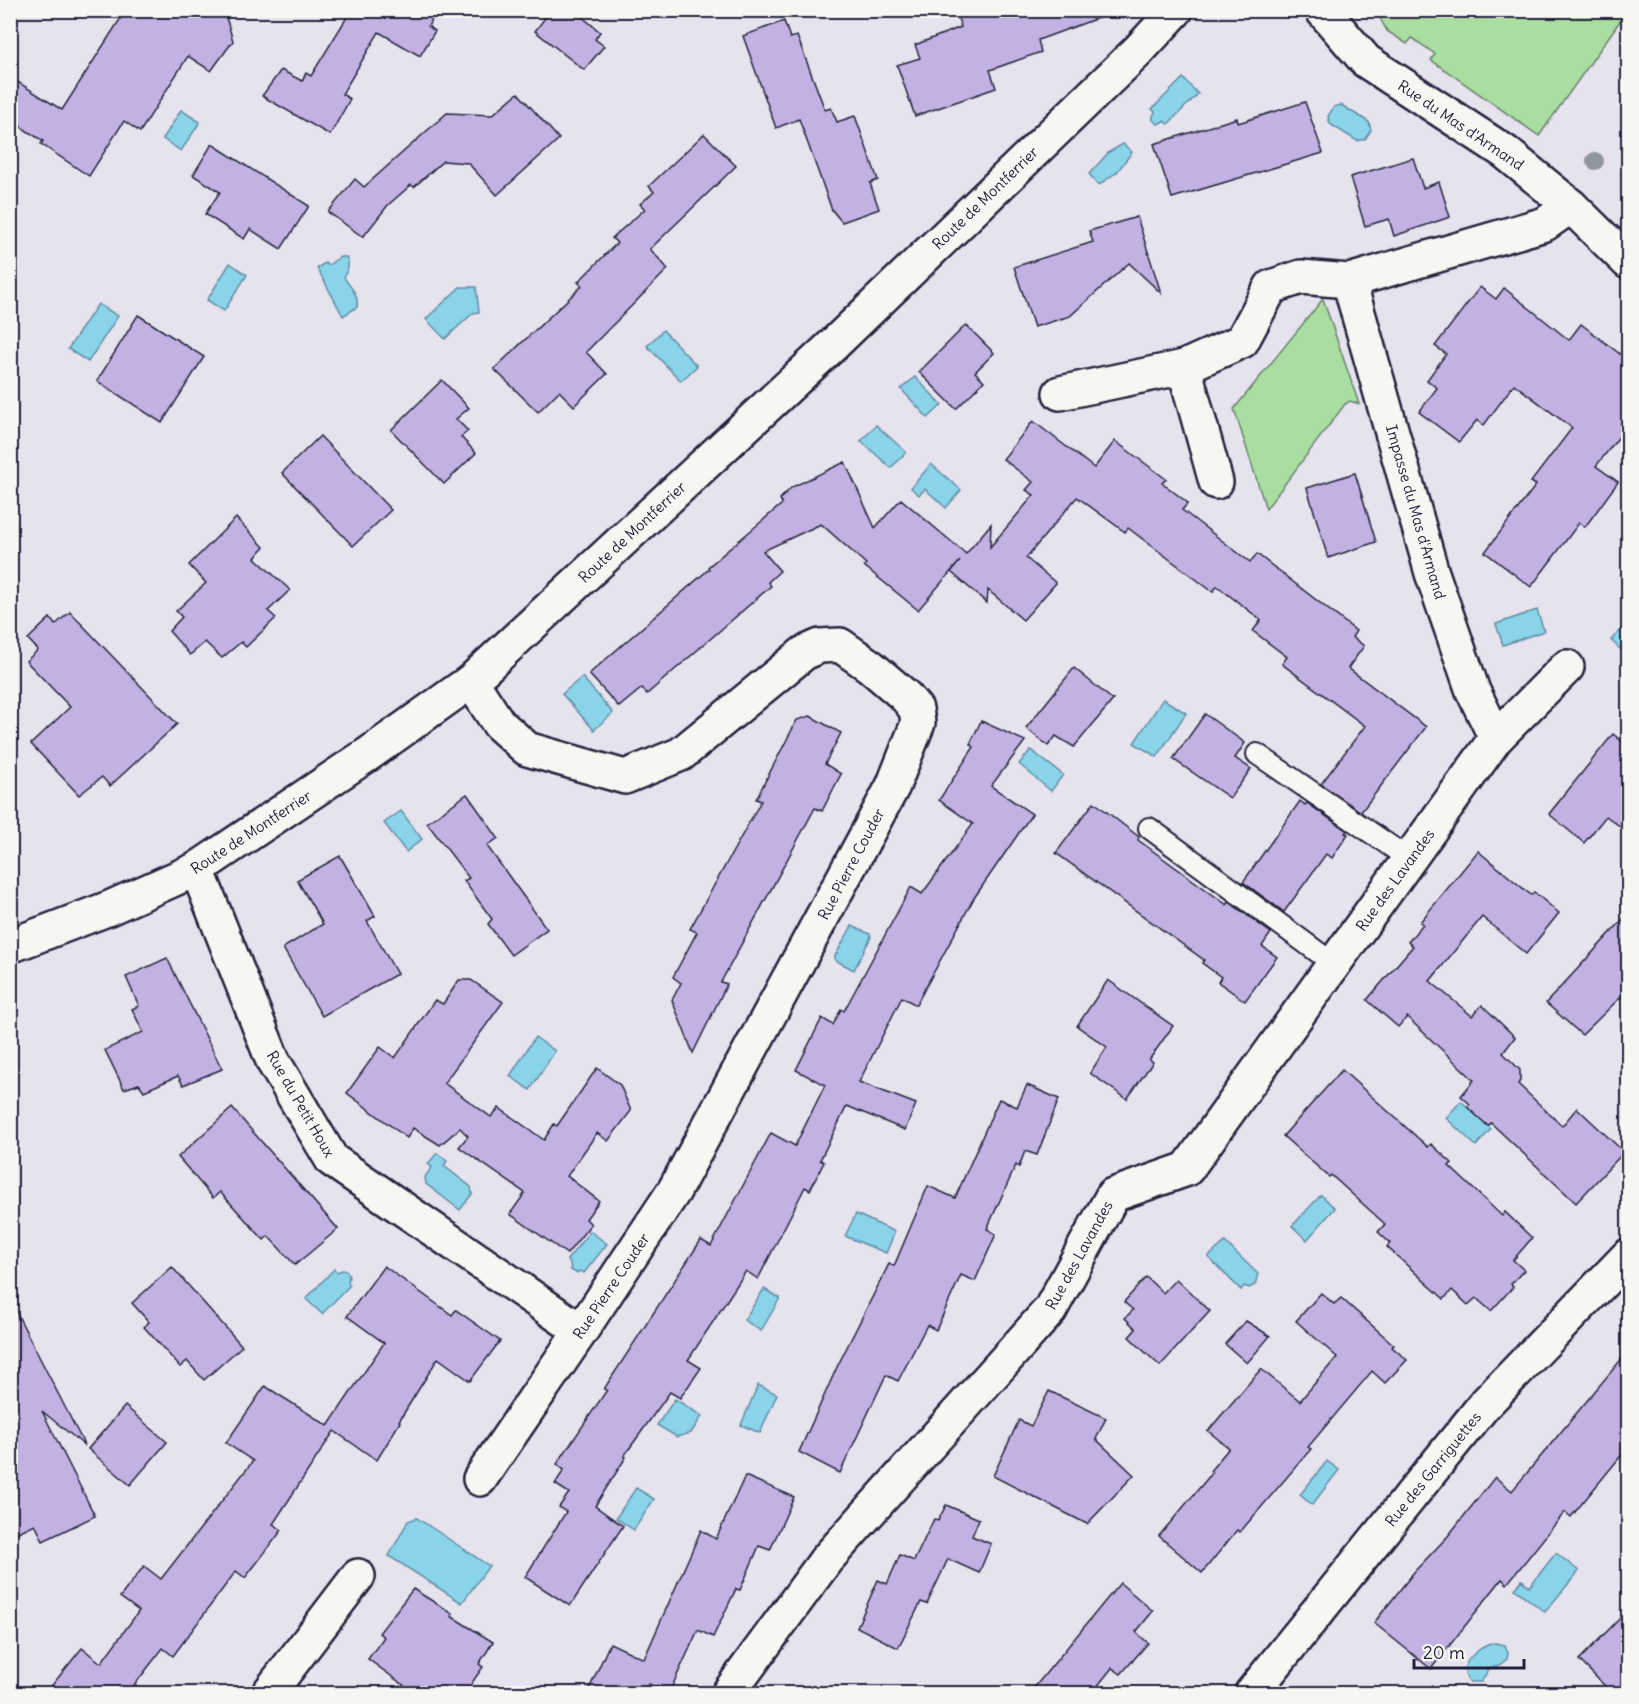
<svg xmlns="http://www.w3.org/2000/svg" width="1639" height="1704" font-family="Delius,sans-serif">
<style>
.green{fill:#a9dea0;stroke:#66806e;stroke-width:1.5}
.water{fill:#8ad4ea;stroke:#608da4;stroke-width:1.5}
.building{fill:#c2b2e3;stroke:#22223b;stroke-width:1.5}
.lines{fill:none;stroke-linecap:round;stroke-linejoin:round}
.service-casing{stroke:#22223b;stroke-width:24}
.minor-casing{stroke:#22223b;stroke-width:38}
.tertiary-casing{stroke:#22223b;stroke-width:38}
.service{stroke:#f6f6f2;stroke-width:20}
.minor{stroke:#f6f6f2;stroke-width:33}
.tertiary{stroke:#f6f6f2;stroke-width:33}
.tree{fill:#90979c}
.labels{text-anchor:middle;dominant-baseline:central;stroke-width:4.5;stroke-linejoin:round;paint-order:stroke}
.street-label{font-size:15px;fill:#22223b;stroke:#f6f6f2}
</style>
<rect width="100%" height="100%" fill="#e6e2ee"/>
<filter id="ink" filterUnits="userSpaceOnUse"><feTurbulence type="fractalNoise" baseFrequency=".0167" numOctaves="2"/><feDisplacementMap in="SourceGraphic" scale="12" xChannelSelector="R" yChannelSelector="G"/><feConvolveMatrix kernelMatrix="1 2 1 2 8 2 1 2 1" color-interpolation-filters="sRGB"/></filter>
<g filter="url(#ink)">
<g class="green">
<path d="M 1376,11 L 1627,11 L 1539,136 L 1431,60 L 1435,54 L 1412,38 L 1407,44 L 1387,31 Z"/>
<path d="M 1323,299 L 1359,404 L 1350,401 L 1345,404 L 1266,509 L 1234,409 Z"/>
</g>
<g class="water">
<path d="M 1183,78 L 1198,94 L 1168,124 L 1164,121 L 1158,124 L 1153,120 L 1153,116 L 1155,112 L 1152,109 Z"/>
<path d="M 1341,105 L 1369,122 L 1371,130 L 1365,139 L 1357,141 L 1330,124 L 1328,116 L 1334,107 Z"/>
<path d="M 181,110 L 200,122 L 181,151 L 163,139 Z"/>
<path d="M 1123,144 L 1132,152 L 1117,172 L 1099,185 L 1089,174 L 1109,152 Z"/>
<path d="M 340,257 L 346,257 C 351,264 347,270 344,277 C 350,288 359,293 357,307 L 343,316 L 317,268 L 325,263 L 328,265 Z"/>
<path d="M 230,263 L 247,275 L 224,311 L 207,300 Z"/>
<path d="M 460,287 L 476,287 L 479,312 L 473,313 L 445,339 L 426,319 Z"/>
<path d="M 98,304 L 118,316 L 88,362 L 68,349 Z"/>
<path d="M 663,330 L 697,366 L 681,381 L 647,346 Z"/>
<path d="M 915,377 L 942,405 L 928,418 L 901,389 Z"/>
<path d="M 876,425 L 906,452 L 891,468 L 861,441 Z"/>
<path d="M 931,464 L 961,490 L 946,508 L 925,489 L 919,495 L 911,488 Z"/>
<path d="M 1537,610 L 1544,631 L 1503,645 L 1496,624 Z"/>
<path d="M 1628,623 L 1628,657 L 1611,640 Z"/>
<path d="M 582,677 L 613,713 L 594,730 L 562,694 Z"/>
<path d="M 1163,699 L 1186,713 L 1157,757 L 1134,743 Z"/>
<path d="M 1031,750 L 1063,775 L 1051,791 L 1019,764 Z"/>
<path d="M 401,811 L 422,839 L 406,852 L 384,823 Z"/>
<path d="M 852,926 L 870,934 L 871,937 L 854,970 L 835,960 L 835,956 Z"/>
<path d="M 535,1037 L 555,1051 L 530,1090 L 510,1076 Z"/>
<path d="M 1461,1101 L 1491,1129 L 1476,1146 L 1446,1118 Z"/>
<path d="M 437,1153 L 447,1161 L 444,1166 L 471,1187 L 472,1194 L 460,1210 L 426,1184 L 425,1177 L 432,1167 L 428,1164 Z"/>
<path d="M 1321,1195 L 1335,1208 L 1307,1240 L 1292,1226 Z"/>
<path d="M 856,1214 L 895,1232 L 886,1253 L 845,1236 Z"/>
<path d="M 590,1231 L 607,1244 L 584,1273 L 580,1271 L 576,1273 L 571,1270 L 570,1263 L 567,1260 Z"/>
<path d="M 1225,1242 L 1258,1274 L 1255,1285 L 1249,1288 L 1244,1286 L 1241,1290 L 1208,1257 Z"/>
<path d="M 334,1269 L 337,1272 L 342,1270 L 347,1271 L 349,1276 L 348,1282 L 350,1285 L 322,1314 L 306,1299 Z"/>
<path d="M 764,1289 L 780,1298 L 761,1331 L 744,1320 Z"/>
<path d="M 758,1385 L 777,1394 L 760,1433 L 741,1425 Z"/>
<path d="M 675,1399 L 702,1416 L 691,1433 L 677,1437 L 657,1425 Z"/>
<path d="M 1327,1461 L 1339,1470 L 1312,1505 L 1300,1495 Z"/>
<path d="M 636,1488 L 654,1499 L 634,1530 L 616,1518 Z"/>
<path d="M 417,1518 L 489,1566 L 462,1603 L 389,1556 L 408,1521 Z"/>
<path d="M 1556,1553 L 1579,1571 L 1545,1612 L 1515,1589 L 1522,1580 L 1529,1587 Z"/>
<path d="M 1495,1643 L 1505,1645 L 1508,1653 L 1507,1659 L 1499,1665 L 1489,1669 L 1481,1682 L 1470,1682 C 1468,1679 1466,1677 1465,1673 C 1462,1659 1483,1645 1495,1643 Z"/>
</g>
<g class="building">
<path d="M 126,10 L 224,10 L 233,41 L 211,71 L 188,56 L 140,132 L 124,121 L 89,176 L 41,144 L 43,141 L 10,120 L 10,77 L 62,110 Z"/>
<path d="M 344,10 L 438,10 L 428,26 L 435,31 L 420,56 L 379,32 L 342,94 L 350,99 L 330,135 L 262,96 L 281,70 L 302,81 L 306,73 L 311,76 L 349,14 Z"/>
<path d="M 551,10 L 574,10 L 600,32 L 595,39 L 604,46 L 584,70 L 535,31 Z"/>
<path d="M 955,10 L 1108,10 L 1109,14 L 1038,40 L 1041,52 L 990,70 L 996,88 L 915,116 L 897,65 L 920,58 L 915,45 L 961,27 Z"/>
<path d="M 784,21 L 790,38 L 797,36 L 825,110 L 831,108 L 837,122 L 855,116 L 878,180 L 870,183 L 879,209 L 842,222 L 832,210 L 799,119 L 776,128 L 743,36 Z"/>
<path d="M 518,93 L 559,139 L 497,195 L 468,163 L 443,161 L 414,187 L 411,185 L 388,205 L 363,237 L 328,212 L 355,179 L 364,187 L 447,113 L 492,115 Z"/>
<path d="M 1305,102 L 1323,153 L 1172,198 L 1154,144 L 1237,118 L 1238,123 Z"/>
<path d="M 704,134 L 736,166 L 650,249 L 668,269 L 586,352 L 607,374 L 574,406 L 559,391 L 538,412 L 494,369 L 582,286 L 578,282 L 617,243 L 612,238 L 645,209 L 640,204 L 654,192 L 649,186 Z"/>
<path d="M 212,144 L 309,206 L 281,249 L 250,229 L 244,239 L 205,214 L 220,192 L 193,175 Z"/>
<path d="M 1413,158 L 1423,188 L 1439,182 L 1450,217 L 1394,236 L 1389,219 L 1365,226 L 1350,177 Z"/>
<path d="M 1137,217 L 1161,293 L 1129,263 L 1070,316 L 1034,327 L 1014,267 L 1093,242 L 1089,231 Z"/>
<path d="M 1480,287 L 1496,299 L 1504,288 L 1569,340 L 1581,324 L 1629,361 L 1629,424 L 1596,466 L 1618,482 L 1585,527 L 1579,523 L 1531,587 L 1485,552 L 1536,485 L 1531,482 L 1572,428 L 1514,384 L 1484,425 L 1477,420 L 1459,442 L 1419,412 L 1437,388 L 1427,380 L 1446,354 L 1435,346 Z"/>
<path d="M 138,315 L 204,357 L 162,423 L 97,381 Z"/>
<path d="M 966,325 L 994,353 L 975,372 L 984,381 L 956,409 L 919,372 Z"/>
<path d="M 442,380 L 469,408 L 456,419 L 468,431 L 461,437 L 476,453 L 444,484 L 391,430 Z"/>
<path d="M 1033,421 L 1094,468 L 1115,441 L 1166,479 L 1162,483 L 1188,503 L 1182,510 L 1250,562 L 1257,554 L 1356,631 L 1352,637 L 1364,646 L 1348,668 L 1426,727 L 1361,812 L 1321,784 L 1365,726 L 1282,664 L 1287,657 L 1253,631 L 1261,620 L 1217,586 L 1213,592 L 1128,528 L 1125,532 L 1077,497 L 1026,558 L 1056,583 L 1023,620 L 988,590 L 987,603 L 951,572 L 960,561 L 918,610 L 864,566 L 866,564 L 821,524 L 763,551 L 780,571 L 768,582 L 771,586 L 647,694 L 642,688 L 619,707 L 589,674 L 709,569 L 708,567 L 782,504 L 780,499 L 792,487 L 845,462 L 875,528 L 901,499 L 966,554 L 991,524 L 990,547 L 1034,495 L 1026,490 L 1033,482 L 1003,459 Z"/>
<path d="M 320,436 L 391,510 L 353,546 L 282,473 Z"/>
<path d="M 1355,473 L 1376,542 L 1328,558 L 1307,488 Z"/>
<path d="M 236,518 L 264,547 L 255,558 L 290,590 L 268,611 L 276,618 L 246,647 L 241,642 L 222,658 L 205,642 L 190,655 L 169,631 L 182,617 L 176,611 L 206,583 L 189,565 Z"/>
<path d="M 70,612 L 177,724 L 110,786 L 102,777 L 79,795 L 31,744 L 70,707 L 26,661 L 38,650 L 28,639 L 50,618 L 55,625 Z"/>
<path d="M 1074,668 L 1113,700 L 1074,747 L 1056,736 L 1048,746 L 1026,728 Z"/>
<path d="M 1205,714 L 1245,743 L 1235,758 L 1251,769 L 1230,798 L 1173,759 Z"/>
<path d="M 810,716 L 841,733 L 825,764 L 841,774 L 822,811 L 815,808 L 721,982 L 727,984 L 693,1053 L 672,1000 L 681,983 L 673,977 L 697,932 L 690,929 L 761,801 L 756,799 L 797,720 Z"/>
<path d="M 981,721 L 1025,741 L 991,786 L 1032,814 L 974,898 L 916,1005 L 902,997 L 859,1082 L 916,1104 L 905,1130 L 847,1106 L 820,1160 L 824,1162 L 810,1190 L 805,1187 L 758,1279 L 746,1271 L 688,1360 L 701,1368 L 680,1398 L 670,1392 L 624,1456 L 626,1457 L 595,1506 L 623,1526 L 570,1606 L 525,1577 L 566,1512 L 559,1507 L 569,1493 L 555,1484 L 564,1470 L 557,1464 L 607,1390 L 604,1389 L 701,1240 L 711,1246 L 771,1133 L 795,1146 L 825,1085 L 796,1070 L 822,1018 L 833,1025 L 841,1009 L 844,1011 L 911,887 L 922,894 L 973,824 L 939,800 L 974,747 L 970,744 Z"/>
<path d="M 1613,734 L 1629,747 L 1629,833 L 1606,816 L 1584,843 L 1549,814 Z"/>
<path d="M 467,794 L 498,838 L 487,846 L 547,929 L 511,955 L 488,924 L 492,919 L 464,881 L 469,878 L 427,823 Z"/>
<path d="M 1300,801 L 1305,805 L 1307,803 L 1347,831 L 1345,833 L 1348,834 L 1332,858 L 1326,854 L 1284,912 L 1243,882 Z"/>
<path d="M 1094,802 L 1139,837 L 1138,840 L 1227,905 L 1229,902 L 1271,933 L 1262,946 L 1277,957 L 1245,1001 L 1218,982 L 1221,977 L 1202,963 L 1204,960 L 1056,853 Z"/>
<path d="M 1478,851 L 1531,895 L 1534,892 L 1559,913 L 1526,954 L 1482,917 L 1430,981 L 1472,1016 L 1482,1005 L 1515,1037 L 1503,1053 L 1520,1070 L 1520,1081 L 1518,1084 L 1562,1126 L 1577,1108 L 1624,1152 L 1576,1203 L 1491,1123 L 1488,1126 L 1467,1107 L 1470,1104 L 1461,1096 L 1474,1080 L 1407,1017 L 1398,1027 L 1367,1000 L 1413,946 L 1408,942 L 1423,924 L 1420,922 Z"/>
<path d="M 340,856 L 375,916 L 367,921 L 397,974 L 322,1016 L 283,948 L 323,924 L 297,880 Z"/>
<path d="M 1629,913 L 1629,989 L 1582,1035 L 1546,1003 Z"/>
<path d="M 167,958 L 222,1069 L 183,1085 L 178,1076 L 144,1091 L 139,1084 L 124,1089 L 105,1050 L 143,1032 L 132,1009 L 139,1006 L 126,977 Z"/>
<path d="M 459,980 L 471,980 L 503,1002 L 444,1083 L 491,1117 L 499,1108 L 544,1140 L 554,1124 L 557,1126 L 597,1068 L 620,1085 L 631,1111 L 608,1141 L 597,1133 L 567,1176 L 599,1201 L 586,1219 L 591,1224 L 567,1254 L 510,1214 L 525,1193 L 459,1147 L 468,1136 L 460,1128 L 440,1145 L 413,1128 L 407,1138 L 347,1093 L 380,1047 L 395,1058 L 435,1000 L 443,1004 Z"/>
<path d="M 1108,980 L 1173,1026 L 1149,1060 L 1153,1062 L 1127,1099 L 1090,1073 L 1107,1047 L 1077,1026 Z"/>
<path d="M 1342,1070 L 1428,1147 L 1431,1144 L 1452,1163 L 1449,1166 L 1502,1216 L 1505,1212 L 1532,1238 L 1513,1260 L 1524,1270 L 1511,1284 L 1513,1287 L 1491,1311 L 1476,1298 L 1468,1305 L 1452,1290 L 1444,1299 L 1387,1247 L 1390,1243 L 1378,1232 L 1385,1224 L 1331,1175 L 1329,1177 L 1283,1136 Z"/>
<path d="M 1027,1085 L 1059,1099 L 1037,1155 L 1025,1151 L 1019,1167 L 1016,1165 L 987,1229 L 996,1234 L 975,1281 L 961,1275 L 936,1330 L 927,1325 L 898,1381 L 886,1375 L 840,1473 L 799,1452 L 837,1367 L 889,1264 L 894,1266 L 928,1186 L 955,1198 L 999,1099 L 1017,1107 Z"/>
<path d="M 232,1108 L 338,1229 L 295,1265 L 268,1236 L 264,1240 L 220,1192 L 213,1198 L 178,1157 Z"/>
<path d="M 384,1266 L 452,1315 L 456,1310 L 500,1341 L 470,1381 L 438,1358 L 399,1421 L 400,1422 L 377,1460 L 334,1431 L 273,1524 L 282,1530 L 245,1578 L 236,1571 L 173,1656 L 163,1648 L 132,1688 L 139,1694 L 45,1694 L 82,1648 L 101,1663 L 139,1611 L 120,1597 L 144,1566 L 161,1579 L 253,1461 L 226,1443 L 265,1386 L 328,1426 L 384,1343 L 347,1316 Z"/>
<path d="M 172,1267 L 242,1346 L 204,1380 L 187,1361 L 180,1367 L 144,1327 L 149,1322 L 132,1303 Z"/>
<path d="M 1146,1277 L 1163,1293 L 1176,1279 L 1210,1311 L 1160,1366 L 1129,1337 L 1136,1329 L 1125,1318 L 1133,1310 L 1124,1302 Z"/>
<path d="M 1321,1293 L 1334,1304 L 1341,1298 L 1394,1345 L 1392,1347 L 1407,1360 L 1385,1383 L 1372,1371 L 1308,1447 L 1311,1449 L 1240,1532 L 1237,1530 L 1202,1573 L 1159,1536 L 1212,1473 L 1210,1471 L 1229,1448 L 1208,1431 L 1261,1369 L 1300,1401 L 1337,1357 L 1296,1321 Z"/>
<path d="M 10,1300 L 85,1446 L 42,1411 L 95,1516 L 43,1541 L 35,1524 L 10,1536 Z"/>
<path d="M 1246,1321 L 1270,1336 L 1247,1363 L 1225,1344 Z"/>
<path d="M 1629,1350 L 1629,1446 L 1571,1517 L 1565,1512 L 1507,1584 L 1502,1579 L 1431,1669 L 1374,1623 L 1414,1572 L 1448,1536 L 1495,1477 L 1512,1491 Z"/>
<path d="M 1049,1391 L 1106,1418 L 1096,1439 L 1134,1475 L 1087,1524 L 993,1476 L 1019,1420 L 1031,1426 Z"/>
<path d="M 125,1406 L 167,1442 L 130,1485 L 88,1449 Z"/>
<path d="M 745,1476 L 794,1497 L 770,1550 L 759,1546 L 740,1590 L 736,1589 L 713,1637 L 698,1630 L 669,1693 L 649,1684 L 645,1694 L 587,1694 L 610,1643 L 644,1659 L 701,1530 L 716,1539 Z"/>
<path d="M 946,1505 L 979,1519 L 972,1536 L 991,1544 L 979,1573 L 948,1559 L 927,1604 L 921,1602 L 898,1648 L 857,1627 L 878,1580 L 887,1584 L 900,1555 L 914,1561 L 934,1519 L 938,1521 Z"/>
<path d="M 1120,1583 L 1153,1611 L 1136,1632 L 1148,1643 L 1121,1674 L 1112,1668 L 1091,1694 L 1029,1694 Z"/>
<path d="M 413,1589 L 453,1614 L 451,1616 L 493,1642 L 479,1664 L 483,1667 L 464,1694 L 416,1694 L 368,1659 L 384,1637 L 379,1633 Z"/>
<path d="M 1629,1609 L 1629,1694 L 1613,1694 L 1579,1660 Z"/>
</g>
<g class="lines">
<g class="service-casing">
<g id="service">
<path d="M 1257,754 L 1409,859"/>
<path d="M 1149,828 L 1334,964"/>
</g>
</g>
<g class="minor-casing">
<g id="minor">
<path d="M 1322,10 L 1366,61 L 1505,152 L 1571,206 L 1628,262"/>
<path d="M 1349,281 L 1432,573 L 1473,691 L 1496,738"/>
<path d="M 1184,367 L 1216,482"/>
<path d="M 1060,393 L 1184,367 L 1242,341 L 1271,287 L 1301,277 L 1349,281 L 1545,224 L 1571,206"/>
<path d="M 471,681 L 499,724 L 527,749 L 625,777 L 681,754 L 804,653 L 820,646 L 840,645 L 870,666 L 905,696 L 916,709 L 918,723 L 893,786 L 674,1191 L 581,1331 L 480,1479"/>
<path d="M 197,869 L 273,1061 L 332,1160 L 581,1331"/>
<path d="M 268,1694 L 358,1576"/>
<path d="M 728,1694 L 826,1560 L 1050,1310 L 1113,1195 L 1187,1169 L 1496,738 L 1567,667"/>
<path d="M 1251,1694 L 1485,1404 L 1628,1256"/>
</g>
</g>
<g class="tertiary-casing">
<path id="tertiary" d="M 10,946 L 107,909 L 197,869 L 370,753 L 471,681 L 834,344 L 1138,51 L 1176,10"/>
</g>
<use href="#service" class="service"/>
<use href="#minor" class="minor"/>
<use href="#tertiary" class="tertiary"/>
</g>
<circle class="tree" cx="1595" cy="161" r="9"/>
</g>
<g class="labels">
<g class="street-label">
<text transform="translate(1461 125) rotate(34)">Rue du Mas d'Armand</text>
<text transform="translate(985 198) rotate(-44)">Route de Montferrier</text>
<text transform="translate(1416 512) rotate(74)">Impasse du Mas d'Armand</text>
<text transform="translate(632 532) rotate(-43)">Route de Montferrier</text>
<text transform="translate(251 832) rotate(-33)">Route de Montferrier</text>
<text transform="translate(851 864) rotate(-62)">Rue Pierre Couder</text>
<text transform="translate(1395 880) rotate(-54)">Rue des Lavandes</text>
<text transform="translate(301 1104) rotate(60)">Rue du Petit Houx</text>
<text transform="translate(1079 1255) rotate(-61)">Rue des Lavandes</text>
<text transform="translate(611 1286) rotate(-56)">Rue Pierre Couder</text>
<text transform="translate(1433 1469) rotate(-51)">Rue des Garriguettes</text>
</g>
</g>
<rect width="1639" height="1704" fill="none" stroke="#f6f6f2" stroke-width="36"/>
<rect x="18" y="18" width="1603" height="1668" fill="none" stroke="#22223b" stroke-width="2" filter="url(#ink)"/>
<path d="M1414 1659v9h110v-9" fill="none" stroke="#22223b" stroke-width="3"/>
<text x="1423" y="1659" font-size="18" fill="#22223b" stroke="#f6f6f2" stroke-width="4.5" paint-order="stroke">20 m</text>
</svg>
